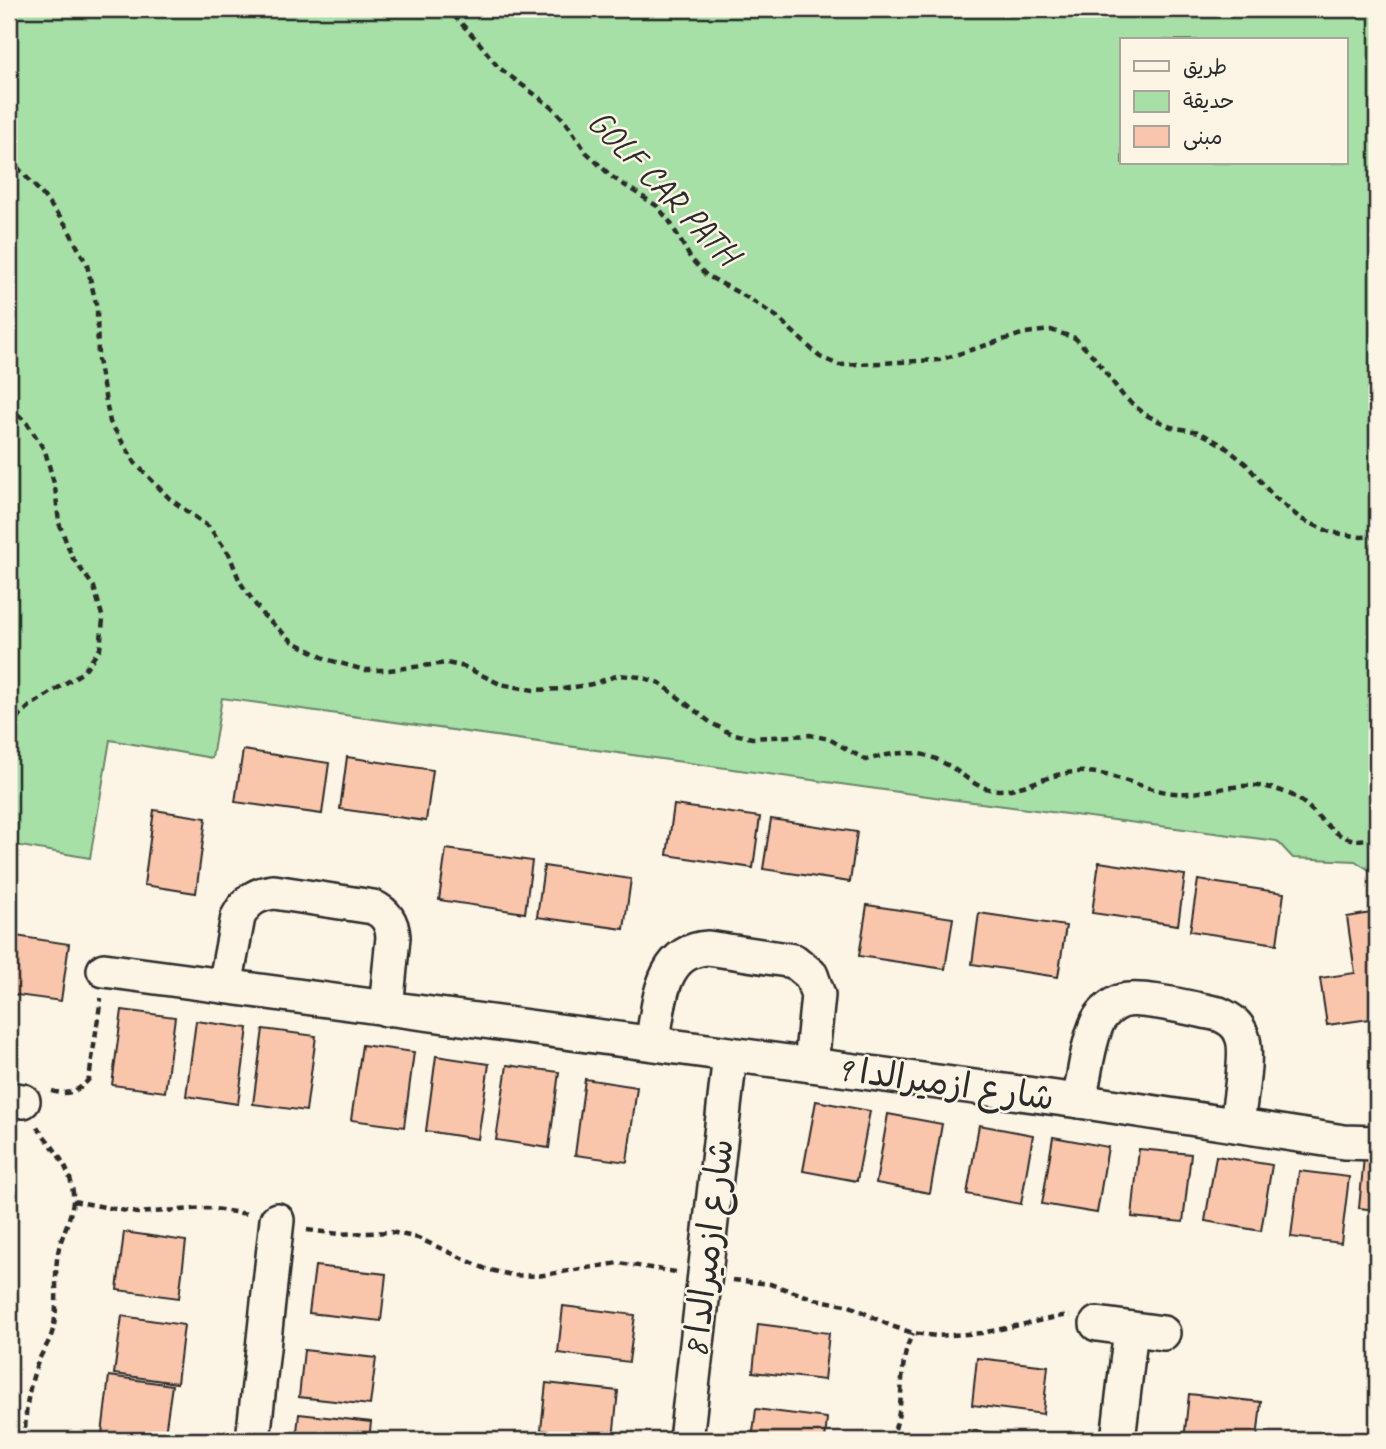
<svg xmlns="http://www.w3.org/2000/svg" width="1386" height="1449" font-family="Caveat,'Playpen Sans Arabic',sans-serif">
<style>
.green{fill:#a6e0a6;stroke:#688668;stroke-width:2;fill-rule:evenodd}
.building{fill:#fac6ab;stroke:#2b2b2b;stroke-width:2}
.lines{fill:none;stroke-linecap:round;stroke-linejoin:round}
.minor-casing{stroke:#2b2b2b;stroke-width:38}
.path{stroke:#2b2b2b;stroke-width:4.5;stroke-dasharray:7 5;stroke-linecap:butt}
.minor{stroke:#fcf5e5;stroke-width:33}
.labels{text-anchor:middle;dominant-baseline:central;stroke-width:5;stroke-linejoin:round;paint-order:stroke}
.street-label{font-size:35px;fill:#2b2b2b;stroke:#fcf5e5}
</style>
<rect width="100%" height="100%" fill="#fcf5e5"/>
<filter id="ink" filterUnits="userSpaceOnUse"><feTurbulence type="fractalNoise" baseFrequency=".0143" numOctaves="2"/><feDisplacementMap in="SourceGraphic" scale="14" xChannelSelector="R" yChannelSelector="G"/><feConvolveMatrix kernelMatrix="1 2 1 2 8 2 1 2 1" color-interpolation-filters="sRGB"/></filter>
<g filter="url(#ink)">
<path class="green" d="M 9,9 L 1377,9 L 1377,875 L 1355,861 L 1293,858 L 1277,841 L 949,799 L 222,698 L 212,758 L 110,740 L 90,858 L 9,844 ZM 1122,40 L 1346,40 L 1346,163 L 1122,163 Z"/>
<g class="building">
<path d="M 243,750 L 329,763 L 322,814 L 235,802 Z"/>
<path d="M 347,757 L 433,770 L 426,821 L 340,809 Z"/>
<path d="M 674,805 L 760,817 L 753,868 L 667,855 Z"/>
<path d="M 154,810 L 206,818 L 196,893 L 144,885 Z"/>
<path d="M 771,819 L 857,832 L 850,882 L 763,869 Z"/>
<path d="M 446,849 L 532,861 L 525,913 L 439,900 Z"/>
<path d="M 1099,862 L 1185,875 L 1178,925 L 1092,913 Z"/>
<path d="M 544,866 L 631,879 L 624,929 L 537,917 Z"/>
<path d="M 1198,880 L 1284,893 L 1277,944 L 1190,931 Z"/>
<path d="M 867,905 L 953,918 L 945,969 L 859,956 Z"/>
<path d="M 1377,912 L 1377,1018 L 1327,1025 L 1320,978 L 1355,973 L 1347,917 Z"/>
<path d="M 979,913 L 1066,926 L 1058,977 L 972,964 Z"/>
<path d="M 9,935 L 69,944 L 61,1001 L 9,994 Z"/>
<path d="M 122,1010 L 175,1017 L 165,1092 L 112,1085 Z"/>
<path d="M 196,1021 L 248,1028 L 238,1104 L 186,1096 Z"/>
<path d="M 263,1029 L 316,1036 L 306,1111 L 253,1104 Z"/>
<path d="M 362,1045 L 414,1052 L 404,1127 L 351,1120 Z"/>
<path d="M 436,1056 L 489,1064 L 478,1139 L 426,1131 Z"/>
<path d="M 507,1065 L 559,1072 L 549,1148 L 496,1140 Z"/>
<path d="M 585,1079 L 637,1087 L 627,1162 L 575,1155 Z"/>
<path d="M 816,1101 L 870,1111 L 857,1181 L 803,1171 Z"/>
<path d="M 888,1114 L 942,1124 L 930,1193 L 876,1183 Z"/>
<path d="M 979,1125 L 1033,1135 L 1021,1204 L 967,1194 Z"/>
<path d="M 1053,1137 L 1108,1147 L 1097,1213 L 1042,1204 Z"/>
<path d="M 1365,1147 L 1377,1148 L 1377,1210 L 1359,1208 Z"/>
<path d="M 1139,1149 L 1191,1154 L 1183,1222 L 1132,1217 Z"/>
<path d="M 1216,1156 L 1272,1165 L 1261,1231 L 1205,1221 Z"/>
<path d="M 1299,1171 L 1349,1177 L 1341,1243 L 1291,1237 Z"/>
<path d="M 124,1232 L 186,1241 L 179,1298 L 117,1290 Z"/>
<path d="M 315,1266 L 386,1274 L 381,1321 L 309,1313 Z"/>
<path d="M 563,1306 L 635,1315 L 629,1362 L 558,1353 Z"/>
<path d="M 122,1316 L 184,1325 L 177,1383 L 114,1374 Z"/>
<path d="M 758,1324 L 829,1333 L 824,1380 L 753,1372 Z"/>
<path d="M 304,1350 L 376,1358 L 370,1405 L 299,1397 Z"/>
<path d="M 977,1358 L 1048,1366 L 1043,1414 L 972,1405 Z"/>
<path d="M 109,1376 L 172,1385 L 164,1440 L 146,1440 L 102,1434 Z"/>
<path d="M 546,1383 L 618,1391 L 613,1439 L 541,1430 Z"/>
<path d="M 1189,1394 L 1261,1402 L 1257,1440 L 1184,1440 Z"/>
<path d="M 756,1409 L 827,1418 L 825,1440 L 752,1440 Z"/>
<path d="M 299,1414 L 371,1422 L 369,1440 L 296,1440 Z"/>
<path d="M 968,1430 L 1040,1439 L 1040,1440 L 967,1440 Z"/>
</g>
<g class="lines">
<g class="minor-casing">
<g id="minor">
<path d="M 104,970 L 1079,1101 L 1344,1142 L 1377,1143"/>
<path d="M 225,986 L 238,917 C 246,901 256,894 274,892 L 373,907 C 386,913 392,922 393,937 L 386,1009"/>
<path d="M 652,1043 C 660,1005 659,951 708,948 L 794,961 L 811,975 L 818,995 L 811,1065"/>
<path d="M 9,1099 L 23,1101"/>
<path d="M 1079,1101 C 1085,1075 1087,1045 1098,1021 C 1103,1012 1113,1004 1122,1001 C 1141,995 1197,1010 1219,1014 C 1230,1019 1238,1024 1242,1036 C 1249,1053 1239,1104 1237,1124"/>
<path d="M 1097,1324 L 1163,1333"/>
<path d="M 253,1440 L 277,1220"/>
<path d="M 686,1440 L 730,1055"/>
<path d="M 1118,1440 L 1131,1329"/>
</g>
</g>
<g class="path">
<path d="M 443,9 L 455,17 L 477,40 L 498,67 L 553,108 L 566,122 L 586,152 L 612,177 L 657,206 L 670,222 L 691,259 L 706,275 L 748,298 L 777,317 L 820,357 L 839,365 L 939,360 L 1025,333 L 1051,330 L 1075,338 L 1093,356 L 1124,397 L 1146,415 L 1171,427 L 1199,432 L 1224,446 L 1246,464 L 1273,496 L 1301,519 L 1330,532 L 1361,537 L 1377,536"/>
<path d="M 9,158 L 41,193 L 66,225 L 87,265 L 97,308 L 98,360 L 110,422 L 136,464 L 170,499 L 209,527 L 229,554 L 240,582 L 262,614 L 292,641 L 326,659 L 364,670 L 389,670 L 447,663 L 465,667 L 500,684 L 534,690 L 563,689 L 592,684 L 619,675 L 640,677 L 660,683 L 711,723 L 730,733 L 752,738 L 810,735 L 829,739 L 866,760 C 905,750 923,748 957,771 C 967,778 977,787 989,789 C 1017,794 1041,777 1067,773 C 1102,767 1133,786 1166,792 C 1200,798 1233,781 1267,787 C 1276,789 1289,793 1297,798 C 1324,816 1339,853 1377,835"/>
<path d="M 9,406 L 27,423 L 45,451 L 55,487 L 59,523 L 72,557 L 94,587 L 103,619 L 100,649 L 83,672 L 30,706 L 9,725"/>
<path d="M 52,1091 C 68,1096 79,1091 89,1079 L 101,998"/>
<path d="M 73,1201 L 137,1213 L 207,1208 L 248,1214"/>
<path d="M 307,1230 L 339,1234 L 391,1232 L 418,1238 L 486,1269 L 511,1275 L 537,1276 L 619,1263 L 676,1272"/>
<path d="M 733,1280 L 770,1284 L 815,1299 L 850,1306 L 891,1326 L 913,1333 L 936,1336 L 982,1333 L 1062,1316 L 1070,1316"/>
<path d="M 25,1440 C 25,1412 28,1388 38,1362 C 42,1352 49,1343 52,1333 C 60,1306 53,1280 58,1253 C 61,1236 71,1219 73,1201 C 75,1172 53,1147 36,1126"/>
<path d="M 890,1440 C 908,1407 895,1367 913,1333"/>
</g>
<use href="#minor" class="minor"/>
</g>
</g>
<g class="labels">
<g class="street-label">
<text transform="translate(664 187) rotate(46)">GOLF CAR PATH</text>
<text transform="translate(945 1083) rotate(8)">شارع ازميرالدا 9</text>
<text transform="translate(708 1248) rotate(-83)">شارع ازميرالدا 8</text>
</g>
</g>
<rect width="1386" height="1449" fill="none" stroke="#fcf5e5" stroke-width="35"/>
<rect x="18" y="18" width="1351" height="1414" fill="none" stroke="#2b2b2b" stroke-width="2.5" filter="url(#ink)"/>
<rect x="1120" y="38" width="228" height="126" fill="#fcf5e5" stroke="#a8a49b" stroke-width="2"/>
<rect x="1134" y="61" width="35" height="10" fill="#fcf5e5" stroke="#a8a49b" stroke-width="2"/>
<text x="1183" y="74" font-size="21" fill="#2b2b2b">طريق</text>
<rect x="1134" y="91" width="35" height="21" fill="#a6e0a6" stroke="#a8a49b" stroke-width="2"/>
<text x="1183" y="108" font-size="21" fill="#2b2b2b">حديقة</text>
<rect x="1134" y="126" width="35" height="21" fill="#fac6ab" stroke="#a8a49b" stroke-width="2"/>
<text x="1183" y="144" font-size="21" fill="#2b2b2b">مبنى</text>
</svg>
